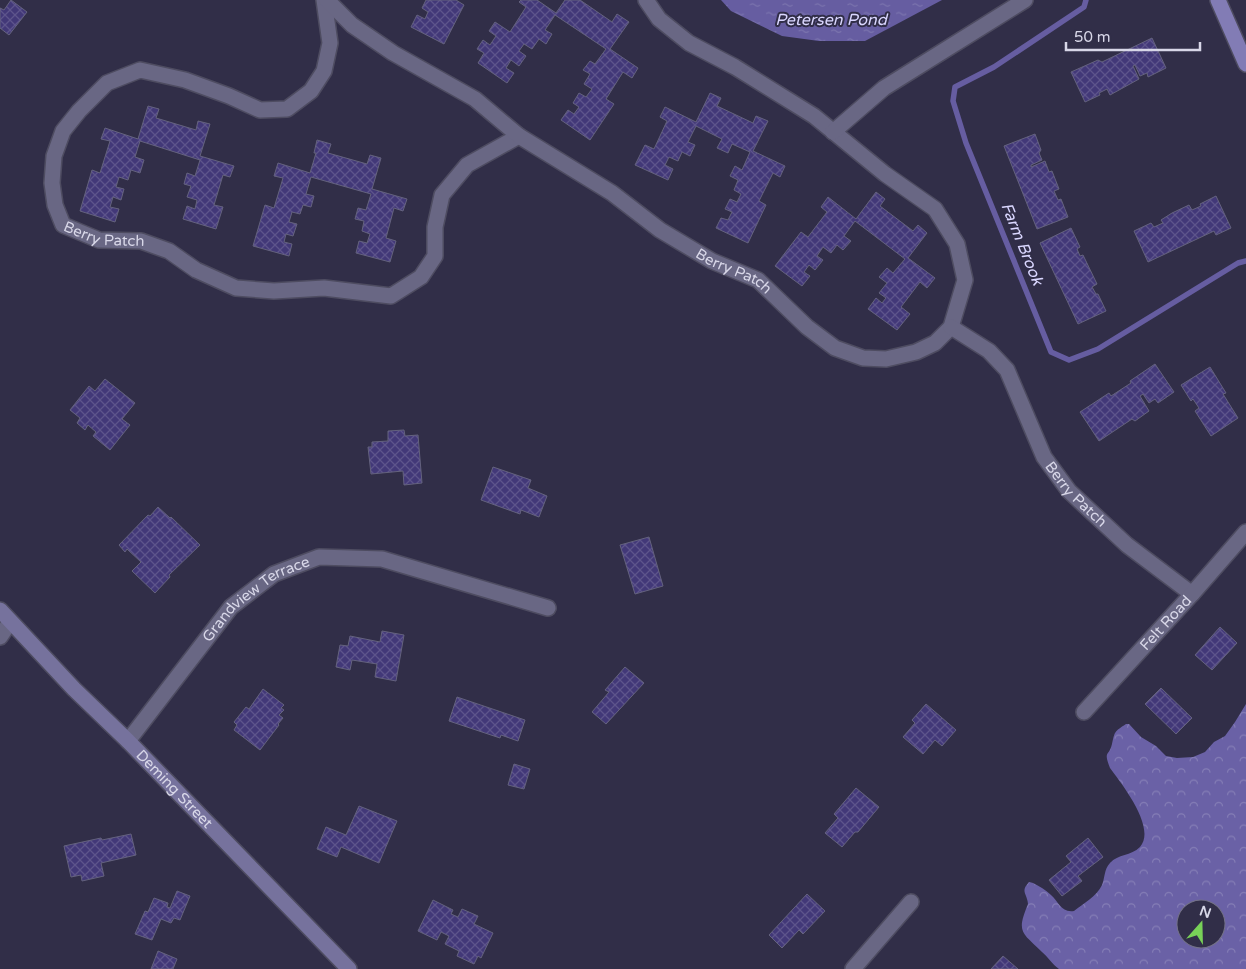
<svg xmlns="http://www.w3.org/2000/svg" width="1246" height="969" font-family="'Varela Round',sans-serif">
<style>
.forest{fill:url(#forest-crowns);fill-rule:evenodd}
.water{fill:url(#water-ripples)}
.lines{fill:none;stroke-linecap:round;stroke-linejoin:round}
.stream{stroke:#665da1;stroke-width:5.5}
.building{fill:url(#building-cross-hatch);stroke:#64627e}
.street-casing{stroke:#4e4c61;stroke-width:18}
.secondary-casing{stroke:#4e4c61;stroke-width:18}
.primary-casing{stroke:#4e4c61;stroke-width:18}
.street{stroke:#696784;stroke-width:15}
.secondary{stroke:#76729d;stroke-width:15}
.primary{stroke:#827cb5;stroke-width:15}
.labels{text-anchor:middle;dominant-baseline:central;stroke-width:4;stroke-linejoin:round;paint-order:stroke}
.street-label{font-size:15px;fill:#d8d7e8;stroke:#312e48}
.water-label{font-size:16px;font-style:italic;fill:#dad7ff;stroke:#312e48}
</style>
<defs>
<pattern id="forest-crowns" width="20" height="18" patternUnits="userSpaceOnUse" patternTransform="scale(1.25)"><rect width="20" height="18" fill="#6a61a6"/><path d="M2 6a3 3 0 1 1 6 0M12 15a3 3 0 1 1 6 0" fill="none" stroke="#857eb6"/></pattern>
<pattern id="water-ripples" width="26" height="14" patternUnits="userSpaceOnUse" patternTransform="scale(1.25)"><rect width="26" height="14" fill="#665da1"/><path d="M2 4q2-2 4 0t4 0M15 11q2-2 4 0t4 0" fill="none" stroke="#7b74ae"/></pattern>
<pattern id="building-cross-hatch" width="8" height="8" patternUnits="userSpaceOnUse" patternTransform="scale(1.25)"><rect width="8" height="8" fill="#423878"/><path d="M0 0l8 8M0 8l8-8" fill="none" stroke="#5d548b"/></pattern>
</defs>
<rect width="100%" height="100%" fill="#312e48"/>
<path class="forest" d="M 1246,704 L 1246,969 L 1059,969 C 1052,964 1048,957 1042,952 C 1022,932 1016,933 1028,904 C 1027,893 1020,892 1029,882 L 1033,883 C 1039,886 1046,890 1051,895 C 1059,902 1061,913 1074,911 C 1083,904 1097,896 1102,885 C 1105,878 1104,869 1110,863 C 1118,854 1131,856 1140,847 C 1157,828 1121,783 1110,768 C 1103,750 1109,757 1112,744 C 1115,731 1114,732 1126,724 L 1129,724 L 1141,737 L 1156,746 L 1166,756 L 1177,758 L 1193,757 L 1205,752 L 1214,742 L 1225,736 L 1235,722 ZM 1186,909 L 1216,909 L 1216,939 L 1186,939 Z"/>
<path class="water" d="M 721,0 L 942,0 L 865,41 L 819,41 L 782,36 L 731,11 Z"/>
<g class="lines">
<path class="stream" d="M 1086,0 L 1084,7 L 994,67 L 955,87 L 953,101 L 966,143 L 1051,352 L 1069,360 L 1098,349 L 1238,263 L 1246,261"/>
</g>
<g class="building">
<path d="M 11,0 L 27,12 L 9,35 L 0,28 L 0,8 L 4,10 Z"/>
<path d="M 426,0 L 456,0 L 464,5 L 444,44 L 411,27 L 417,15 L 425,19 L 428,12 L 422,8 Z"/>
<path d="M 521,0 L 537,0 L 556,13 L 565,0 L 580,0 L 612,22 L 617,14 L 629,22 L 610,49 L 638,68 L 632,78 L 623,72 L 606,99 L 614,104 L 590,140 L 561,120 L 568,110 L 574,114 L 579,107 L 573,103 L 579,93 L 586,97 L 592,89 L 584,84 L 590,74 L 583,70 L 590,61 L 595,64 L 606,49 L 555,15 L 545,30 L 552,34 L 546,44 L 539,39 L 532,49 L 524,44 L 519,51 L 526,56 L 519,66 L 511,60 L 506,68 L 514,73 L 507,83 L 478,63 L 484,53 L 477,49 L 483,40 L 490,45 L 496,36 L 489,31 L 495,22 L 510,32 L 526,7 L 519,2 Z"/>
<path d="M 1152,38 L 1166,68 L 1148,77 L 1147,73 L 1140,76 L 1135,65 L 1133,66 L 1139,79 L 1110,95 L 1107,89 L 1099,93 L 1100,95 L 1085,102 L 1071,72 L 1098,60 L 1102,62 Z"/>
<path d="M 710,93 L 721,98 L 717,106 L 753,123 L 756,116 L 768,121 L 753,151 L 785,166 L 780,177 L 773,173 L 759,201 L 766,205 L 748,243 L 716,228 L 721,218 L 728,220 L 732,212 L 725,209 L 730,199 L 737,202 L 741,194 L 734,190 L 738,180 L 730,176 L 735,166 L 742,170 L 750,152 L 732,144 L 728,153 L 717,148 L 722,139 L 696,126 L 688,142 L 695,145 L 690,156 L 682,152 L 678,161 L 669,157 L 665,165 L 673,169 L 668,180 L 635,165 L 645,145 L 654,149 L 667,121 L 660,117 L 665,107 L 696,122 Z"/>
<path d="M 148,106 L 159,109 L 156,118 L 196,130 L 198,121 L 210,124 L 200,156 L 234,166 L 230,177 L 223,175 L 214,205 L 223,207 L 216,229 L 183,219 L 187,206 L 195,209 L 197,200 L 187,197 L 191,186 L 184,184 L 187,173 L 195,176 L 200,160 L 140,141 L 135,157 L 144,160 L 140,173 L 131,170 L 128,180 L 119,177 L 116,187 L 124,189 L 121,200 L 113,197 L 110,207 L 119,209 L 115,222 L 80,211 L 92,170 L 100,173 L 110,141 L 101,139 L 105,128 L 138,139 Z"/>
<path d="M 1035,134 L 1041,150 L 1039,153 L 1042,160 L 1031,165 L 1031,167 L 1045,161 L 1049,172 L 1052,171 L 1059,189 L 1054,191 L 1058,200 L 1061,199 L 1068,217 L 1037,229 L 1004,146 Z"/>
<path d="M 317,140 L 331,144 L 328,153 L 367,164 L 370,155 L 381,158 L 372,189 L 407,199 L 403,211 L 394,208 L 386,238 L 396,241 L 390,262 L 356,253 L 359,241 L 367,243 L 370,234 L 362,231 L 364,221 L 355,219 L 358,208 L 366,210 L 371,194 L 311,177 L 306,194 L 314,196 L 311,207 L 303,205 L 300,214 L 292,212 L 289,222 L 297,224 L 293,236 L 286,234 L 284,242 L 292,244 L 289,256 L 253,246 L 265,205 L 274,208 L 283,178 L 274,176 L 278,163 L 310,173 L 316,153 L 314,153 Z"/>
<path d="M 876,192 L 885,199 L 880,206 L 913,231 L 918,225 L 927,233 L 908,258 L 935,278 L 927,288 L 920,282 L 901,307 L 910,314 L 897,330 L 868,309 L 876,298 L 882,303 L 886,298 L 879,293 L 887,283 L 879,277 L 887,268 L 893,273 L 905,259 L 855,221 L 844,236 L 851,241 L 843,250 L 837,245 L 831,253 L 823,247 L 817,256 L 823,260 L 815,270 L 809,265 L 804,272 L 810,276 L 802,286 L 775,266 L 801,232 L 808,237 L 827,212 L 821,207 L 828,197 L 856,219 Z"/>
<path d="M 1216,196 L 1231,228 L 1216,235 L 1214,231 L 1148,262 L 1134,231 L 1151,223 L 1154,227 L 1163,223 L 1161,220 L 1172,213 L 1189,205 L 1192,210 L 1201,206 L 1200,204 Z"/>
<path d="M 1071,228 L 1080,247 L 1077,249 L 1080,256 L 1083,255 L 1097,284 L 1092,287 L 1096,294 L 1098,294 L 1106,311 L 1078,324 L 1040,243 Z"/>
<path d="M 1155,364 L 1174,392 L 1158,403 L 1155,399 L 1149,403 L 1143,394 L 1140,396 L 1149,411 L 1135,421 L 1132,419 L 1099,441 L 1080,412 L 1109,393 L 1111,396 L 1131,383 L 1130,381 Z"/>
<path d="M 1210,367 L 1226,393 L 1223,394 L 1238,418 L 1211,436 L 1195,411 L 1199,408 L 1193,399 L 1191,401 L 1181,385 Z"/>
<path d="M 105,379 L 135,403 L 122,419 L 130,425 L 110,450 L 93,436 L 96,432 L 88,425 L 85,430 L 77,423 L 80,418 L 70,410 L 89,386 L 95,391 Z"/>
<path d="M 404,430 L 405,436 L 418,435 L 422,483 L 404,485 L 403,471 L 371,474 L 368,447 L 372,447 L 372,442 L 388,441 L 388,431 Z"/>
<path d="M 493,467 L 531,480 L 528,488 L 547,496 L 539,517 L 521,510 L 520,514 L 481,500 Z"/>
<path d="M 158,507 L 170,518 L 171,517 L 200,545 L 169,575 L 170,577 L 155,593 L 132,571 L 141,562 L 127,549 L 125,552 L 119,545 L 148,515 L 150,516 Z"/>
<path d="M 649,537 L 663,586 L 635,594 L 620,545 Z"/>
<path d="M 1220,627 L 1237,643 L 1212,670 L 1195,655 Z"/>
<path d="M 382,631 L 404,635 L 396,681 L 375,677 L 377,664 L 352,660 L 350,670 L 336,667 L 340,645 L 348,646 L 350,636 L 380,642 Z"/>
<path d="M 625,667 L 644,683 L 606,724 L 592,712 L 609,692 L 605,690 Z"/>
<path d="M 1161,688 L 1192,718 L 1176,734 L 1145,704 Z"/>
<path d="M 263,689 L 284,705 L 281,708 L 284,710 L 279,715 L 283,718 L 278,724 L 279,725 L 260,750 L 234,730 L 237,725 L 234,722 L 246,707 L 249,709 Z"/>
<path d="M 457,697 L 525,720 L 518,741 L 501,735 L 500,738 L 449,721 Z"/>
<path d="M 926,704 L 956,730 L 942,746 L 935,740 L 923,754 L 903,737 L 915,723 L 912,720 Z"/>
<path d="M 514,764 L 530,769 L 524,789 L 508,785 Z"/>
<path d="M 856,788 L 879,807 L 858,832 L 855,832 L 842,847 L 825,833 L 838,818 L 834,814 Z"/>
<path d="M 359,806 L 397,821 L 379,863 L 341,847 L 337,857 L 317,849 L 326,827 L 346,835 Z"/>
<path d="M 131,834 L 136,855 L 101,863 L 104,876 L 82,881 L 81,875 L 71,877 L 64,846 L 101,838 L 102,840 Z"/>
<path d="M 1088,838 L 1103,857 L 1078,876 L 1082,881 L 1062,896 L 1049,880 L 1071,862 L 1066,856 Z"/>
<path d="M 177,891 L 190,896 L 180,920 L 174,918 L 171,923 L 161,919 L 152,940 L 135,934 L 145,911 L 148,912 L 154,898 L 168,903 L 167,907 L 170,908 Z"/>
<path d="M 807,894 L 825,911 L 803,934 L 799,930 L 782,948 L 769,935 Z"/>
<path d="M 433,900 L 453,910 L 451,914 L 458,917 L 462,909 L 478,916 L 474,924 L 493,933 L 481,958 L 478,956 L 474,964 L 457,956 L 459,951 L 445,944 L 449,936 L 441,932 L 437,940 L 418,931 Z"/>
<path d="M 158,951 L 177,959 L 173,969 L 151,969 Z"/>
<path d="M 1003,956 L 1018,969 L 991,969 Z"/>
</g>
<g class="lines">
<g class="street-casing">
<g id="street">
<path id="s1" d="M 324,0 L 330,43 L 324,71 L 311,91 L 287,109 L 260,110 L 229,96 L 185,80 L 140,70 L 107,83 L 79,111 L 63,131 L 54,156 L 52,183 L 55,205 L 63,225 L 99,240 L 141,241 L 169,251 L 196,270 L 236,288 L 274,291 L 324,288 L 391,296 L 421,277 L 435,256 L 435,227 L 442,195 L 467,165 L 519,136"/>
<path id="s2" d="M 327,0 L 352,25 L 393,53 L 475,99 L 519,136 L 612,193 L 660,230 L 712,261 L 758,280 L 807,327 L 835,348 L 863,358 L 886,359 L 916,352 L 935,343 L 951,327 L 965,280 L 957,244 L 935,209 L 885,174 L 814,116 L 735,67 L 689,43 L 659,19 L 646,0"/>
<path d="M 833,132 L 884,88 L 1025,0"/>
<path id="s3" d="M 951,327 L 989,351 L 1007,370 L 1044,457 L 1069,491 L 1127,545 L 1192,594"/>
<path d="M 0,637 L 10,622"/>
<path id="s4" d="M 1084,712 L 1192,594 L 1246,532"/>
<path id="s5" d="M 128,741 L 231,607 L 274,574 L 319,557 L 382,559 L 548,608"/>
<path d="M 853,969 L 911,902"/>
</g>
</g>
<g class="secondary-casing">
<g id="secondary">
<path id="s6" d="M 0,610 L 74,689 L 128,741 L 349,969"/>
</g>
</g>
<g class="primary-casing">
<path id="primary" d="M 1218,0 L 1246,64"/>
</g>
<use href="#street" class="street"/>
<use href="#secondary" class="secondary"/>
<use href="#primary" class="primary"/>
</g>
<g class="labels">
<g class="street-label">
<text stroke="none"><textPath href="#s1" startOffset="521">Berry Patch</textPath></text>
<text stroke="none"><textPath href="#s2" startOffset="491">Berry Patch</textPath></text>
<text stroke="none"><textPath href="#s3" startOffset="215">Berry Patch</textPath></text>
<text stroke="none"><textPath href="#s5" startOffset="194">Grandview Terrace</textPath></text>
<text stroke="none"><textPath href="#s4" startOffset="121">Felt Road</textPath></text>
<text stroke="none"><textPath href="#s6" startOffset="250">Deming Street</textPath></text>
</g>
<g class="water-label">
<text x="831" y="20">Petersen Pond</text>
<text transform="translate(1022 244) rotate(68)">Farm Brook</text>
</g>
</g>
<g transform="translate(1201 924) rotate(20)"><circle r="24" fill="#312e48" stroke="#747288"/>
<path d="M0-4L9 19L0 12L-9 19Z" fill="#78d158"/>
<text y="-8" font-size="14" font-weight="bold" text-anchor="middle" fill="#d8d7e8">N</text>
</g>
<path d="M1066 42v8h134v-8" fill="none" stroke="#d8d7e8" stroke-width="2.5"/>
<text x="1074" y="42" font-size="15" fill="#d8d7e8" stroke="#312e48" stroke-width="4" paint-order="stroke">50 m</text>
</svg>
